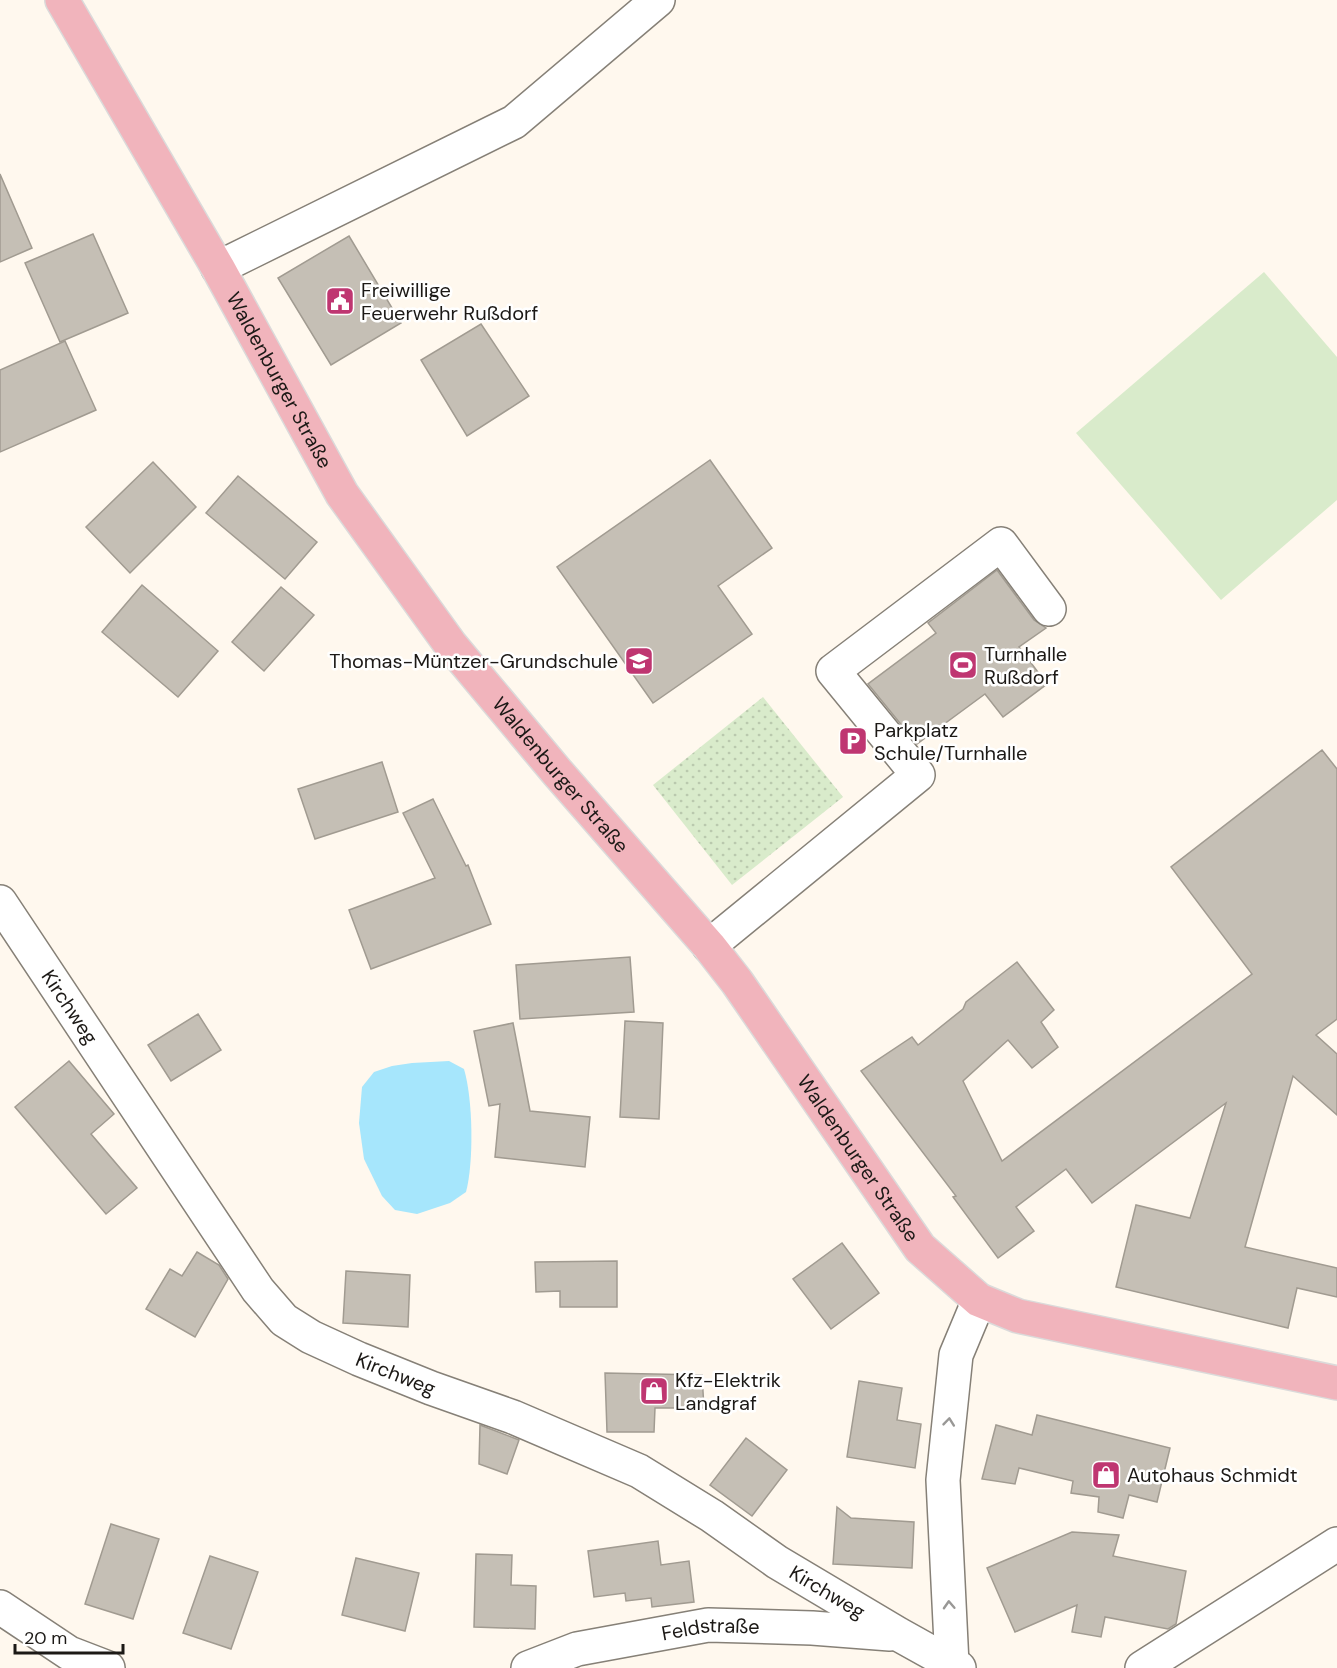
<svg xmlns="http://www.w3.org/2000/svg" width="1337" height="1668" font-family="'DM Sans',sans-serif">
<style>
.grass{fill:#d9ebcb}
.park{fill:url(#park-dots)}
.water{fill:#a6e6fc}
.building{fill:#c5bfb5;stroke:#a19b91;stroke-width:1.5}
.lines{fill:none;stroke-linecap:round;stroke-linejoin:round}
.minor-casing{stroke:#868077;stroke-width:36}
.major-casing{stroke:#dbdada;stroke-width:36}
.minor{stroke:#fff;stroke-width:33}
.major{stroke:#f1b4bc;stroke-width:33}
.oneway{stroke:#999896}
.labels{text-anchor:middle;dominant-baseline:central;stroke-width:5;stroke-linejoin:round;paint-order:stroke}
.poi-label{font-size:20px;fill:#1c1916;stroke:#fff;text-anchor:start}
.street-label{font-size:20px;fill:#1c1916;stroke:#fff}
</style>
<defs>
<pattern id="park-dots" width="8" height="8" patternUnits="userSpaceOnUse" patternTransform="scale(1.5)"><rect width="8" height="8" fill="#d9ebcb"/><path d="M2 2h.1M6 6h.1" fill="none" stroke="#bac9ae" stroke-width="1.8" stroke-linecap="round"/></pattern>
</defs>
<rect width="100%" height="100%" fill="#fff8ee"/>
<path class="grass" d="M 1264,272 L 1337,357 L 1337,500 L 1221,600 L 1076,433 Z"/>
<path class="park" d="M 763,697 L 843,797 L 732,885 L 653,785 Z"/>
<path class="water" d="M 449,1061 L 464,1069 C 473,1099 474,1162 466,1192 L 450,1203 L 417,1214 L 395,1210 L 382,1196 L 364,1159 L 359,1123 L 362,1087 L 374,1072 L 392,1066 L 412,1063 Z"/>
<g class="building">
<path d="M 0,174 L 32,248 L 0,262 Z"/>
<path d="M 93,234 L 128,313 L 60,342 L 25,263 Z"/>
<path d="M 349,236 L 401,323 L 331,365 L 278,278 Z"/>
<path d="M 481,324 L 529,396 L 467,436 L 421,360 Z"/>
<path d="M 65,341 L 96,410 L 0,452 L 0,370 Z"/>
<path d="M 710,460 L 772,548 L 718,586 L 752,634 L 653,703 L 557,567 Z"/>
<path d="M 153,462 L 196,507 L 130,573 L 86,527 Z"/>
<path d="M 238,476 L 317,542 L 285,579 L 206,513 Z"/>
<path d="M 997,570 L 1034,620 L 1046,628 L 1019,647 L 1047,684 L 1003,717 L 985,694 L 917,744 L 868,684 L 936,633 L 928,623 Z"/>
<path d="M 142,585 L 218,651 L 178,697 L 102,632 Z"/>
<path d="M 281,587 L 314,615 L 264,671 L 232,642 Z"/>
<path d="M 1322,750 L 1337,769 L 1337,1019 L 1316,1035 L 1337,1054 L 1337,1115 L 1293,1076 L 1245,1247 L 1337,1268 L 1337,1297 L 1297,1288 L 1288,1328 L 1116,1287 L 1136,1205 L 1190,1218 L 1226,1103 L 1092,1203 L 1066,1169 L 1016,1207 L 1034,1231 L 998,1258 L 953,1197 L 956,1196 L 861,1071 L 912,1037 L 918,1045 L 963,1009 L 966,1002 L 1017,962 L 1054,1010 L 1041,1022 L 1058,1047 L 1032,1068 L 1008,1040 L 963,1081 L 1002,1161 L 1252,974 L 1171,867 Z"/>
<path d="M 382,762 L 398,812 L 315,839 L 298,789 Z"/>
<path d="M 433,799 L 466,866 L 468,865 L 491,924 L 371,969 L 349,910 L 435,878 L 403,813 Z"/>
<path d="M 630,957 L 634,1012 L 520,1019 L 516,965 Z"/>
<path d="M 198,1014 L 221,1050 L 171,1081 L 148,1045 Z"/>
<path d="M 625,1021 L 663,1023 L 659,1119 L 620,1117 Z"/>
<path d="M 513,1023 L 530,1111 L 590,1117 L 585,1167 L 495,1157 L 500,1104 L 489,1106 L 474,1031 Z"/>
<path d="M 69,1061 L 114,1114 L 91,1134 L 137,1188 L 106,1214 L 15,1107 Z"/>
<path d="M 842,1243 L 879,1293 L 831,1329 L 793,1279 Z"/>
<path d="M 197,1252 L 219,1265 L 228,1279 L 195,1337 L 146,1309 L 170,1269 L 182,1276 Z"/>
<path d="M 617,1261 L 617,1307 L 560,1307 L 560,1291 L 536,1292 L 535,1262 Z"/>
<path d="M 346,1271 L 410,1275 L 408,1327 L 343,1323 Z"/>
<path d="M 605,1373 L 702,1375 L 704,1408 L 655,1408 L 654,1432 L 607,1432 Z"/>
<path d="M 859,1381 L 902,1388 L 897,1420 L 921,1424 L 915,1468 L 847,1457 Z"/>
<path d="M 1037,1415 L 1170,1448 L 1157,1502 L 1129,1495 L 1123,1518 L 1098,1512 L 1099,1497 L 1071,1493 L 1073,1481 L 1019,1468 L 1015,1484 L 982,1479 L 996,1425 L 1032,1435 Z"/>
<path d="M 480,1425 L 519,1440 L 507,1474 L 479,1464 Z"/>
<path d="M 746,1438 L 787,1470 L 752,1516 L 710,1485 Z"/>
<path d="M 837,1507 L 851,1518 L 914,1522 L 912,1568 L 833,1564 Z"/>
<path d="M 111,1524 L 159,1539 L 133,1619 L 85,1604 Z"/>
<path d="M 1072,1532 L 1119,1535 L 1113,1556 L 1186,1571 L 1176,1624 L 1168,1629 L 1105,1617 L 1101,1637 L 1072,1632 L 1077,1605 L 1015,1632 L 987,1568 Z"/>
<path d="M 658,1541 L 661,1565 L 689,1561 L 694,1602 L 652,1607 L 651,1598 L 626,1601 L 625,1593 L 594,1597 L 588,1551 Z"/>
<path d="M 476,1554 L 512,1555 L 511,1585 L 536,1586 L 535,1629 L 474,1627 Z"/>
<path d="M 210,1556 L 258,1572 L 231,1649 L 183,1633 Z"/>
<path d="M 356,1558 L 419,1573 L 405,1631 L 342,1615 Z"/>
</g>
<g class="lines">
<g class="minor-casing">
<g id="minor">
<path d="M 218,268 L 514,122 L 658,0"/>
<path id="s1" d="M 0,902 L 258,1290 L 284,1320 L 311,1337 L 359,1359 L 431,1388 L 513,1417 L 639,1471 L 712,1516 L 777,1562 L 898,1634 L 959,1668"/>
<path d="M 709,946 L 918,775 L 833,671 L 1001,544 L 1049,609"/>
<path d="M 0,1607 L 69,1653 L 108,1668"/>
<path d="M 952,1664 L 943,1480 L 956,1355 L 979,1300"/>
<path id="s2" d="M 528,1668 L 577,1649 L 708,1625 L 812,1628 L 890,1634"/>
<path d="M 1142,1668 L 1337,1544"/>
</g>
</g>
<g class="major-casing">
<g id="major">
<path id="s3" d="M 62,0 L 218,268 L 342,494 L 450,644 L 557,772 L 709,946 L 737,982 L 920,1248 L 979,1300 L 1018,1316 L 1337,1383"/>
</g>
</g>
<use href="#minor" class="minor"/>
<use href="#major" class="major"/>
</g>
<defs><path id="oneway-chevron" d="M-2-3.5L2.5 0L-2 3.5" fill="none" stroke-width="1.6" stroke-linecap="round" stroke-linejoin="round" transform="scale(1.5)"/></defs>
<g class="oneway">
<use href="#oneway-chevron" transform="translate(949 1422) rotate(-84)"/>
<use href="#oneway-chevron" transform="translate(949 1605) rotate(-93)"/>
</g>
<defs>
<g id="civic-square" transform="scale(1.5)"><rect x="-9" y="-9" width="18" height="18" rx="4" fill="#bf3671" stroke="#fff"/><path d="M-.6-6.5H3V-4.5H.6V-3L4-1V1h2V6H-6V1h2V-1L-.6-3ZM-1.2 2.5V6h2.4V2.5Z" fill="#fff"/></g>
<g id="school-square" transform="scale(1.5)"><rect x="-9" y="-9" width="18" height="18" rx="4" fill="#bf3671" stroke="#fff"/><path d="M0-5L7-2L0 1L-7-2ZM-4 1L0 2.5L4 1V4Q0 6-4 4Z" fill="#fff"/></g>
<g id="stadium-square" transform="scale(1.5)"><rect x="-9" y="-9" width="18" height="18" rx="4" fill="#bf3671" stroke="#fff"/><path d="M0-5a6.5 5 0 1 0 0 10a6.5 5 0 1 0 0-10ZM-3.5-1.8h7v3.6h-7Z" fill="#fff"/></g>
<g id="parking-square" transform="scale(1.5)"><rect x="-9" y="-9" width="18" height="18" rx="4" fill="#bf3671" stroke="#fff"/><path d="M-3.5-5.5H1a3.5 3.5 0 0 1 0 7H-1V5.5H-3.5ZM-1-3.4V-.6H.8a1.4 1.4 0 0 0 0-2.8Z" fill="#fff"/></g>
<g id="shop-square" transform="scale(1.5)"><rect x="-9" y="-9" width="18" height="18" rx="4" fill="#bf3671" stroke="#fff"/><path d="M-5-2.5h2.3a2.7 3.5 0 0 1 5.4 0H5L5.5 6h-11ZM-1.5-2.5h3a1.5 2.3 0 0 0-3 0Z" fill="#fff"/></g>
</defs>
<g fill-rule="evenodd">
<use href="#civic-square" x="340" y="301"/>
<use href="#school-square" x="639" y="661"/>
<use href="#stadium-square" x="963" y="665"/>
<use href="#parking-square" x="853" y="741"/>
<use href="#shop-square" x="654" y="1391"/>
<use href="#shop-square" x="1106" y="1475"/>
</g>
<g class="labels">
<g class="poi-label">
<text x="361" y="290">Freiwillige<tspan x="361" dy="23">Feuerwehr Rußdorf</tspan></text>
<text x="984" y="654">Turnhalle<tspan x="984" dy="23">Rußdorf</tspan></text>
<text x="618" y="661" text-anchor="end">Thomas-Müntzer-Grundschule</text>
<text x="874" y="730">Parkplatz<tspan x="874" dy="23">Schule/Turnhalle</tspan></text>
<text x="675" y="1380">Kfz-Elektrik<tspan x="675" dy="23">Landgraf</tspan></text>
<text x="1127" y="1475">Autohaus Schmidt</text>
</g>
<g class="street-label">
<text stroke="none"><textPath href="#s3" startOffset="438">Waldenburger Straße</textPath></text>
<text stroke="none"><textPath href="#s3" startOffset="924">Waldenburger Straße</textPath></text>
<text stroke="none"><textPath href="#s1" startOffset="126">Kirchweg</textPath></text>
<text stroke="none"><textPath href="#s3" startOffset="1410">Waldenburger Straße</textPath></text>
<text stroke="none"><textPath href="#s1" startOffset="630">Kirchweg</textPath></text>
<text stroke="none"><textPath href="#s1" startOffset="1116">Kirchweg</textPath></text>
<text stroke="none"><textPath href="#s2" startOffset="188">Feldstraße</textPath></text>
</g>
</g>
<path d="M15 1644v9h108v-9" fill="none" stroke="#1c1916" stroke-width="3"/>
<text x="24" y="1644" font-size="18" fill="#1c1916" stroke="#ffffff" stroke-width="4.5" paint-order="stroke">20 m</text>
</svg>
